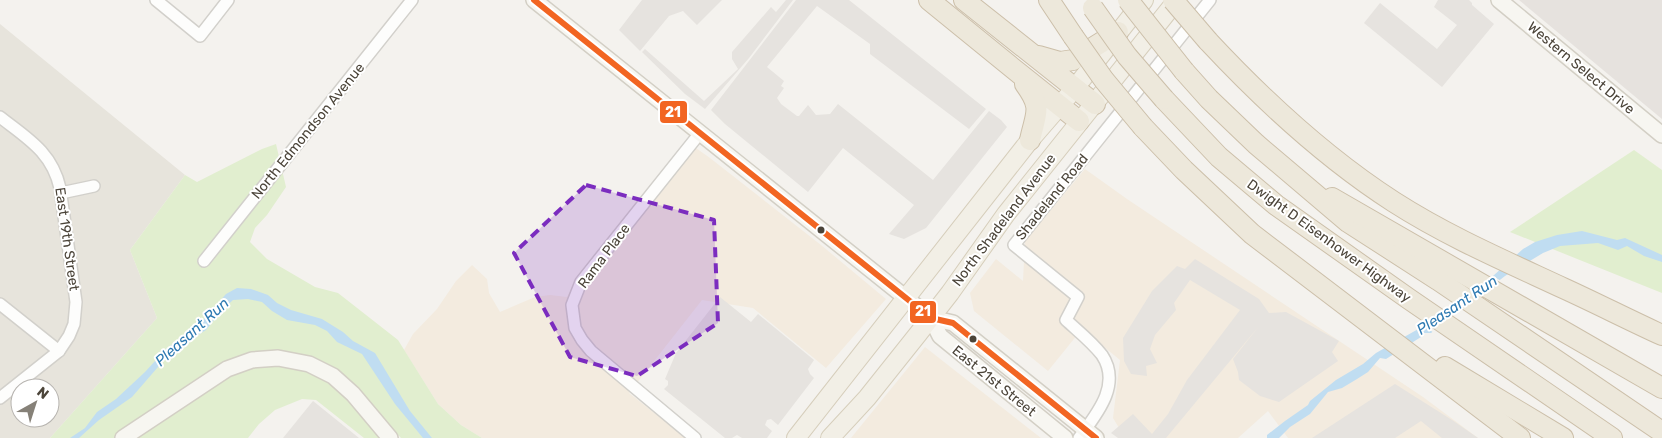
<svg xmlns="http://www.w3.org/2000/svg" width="1662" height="438" font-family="Rubik,sans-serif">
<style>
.residential{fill:#e7e4dc;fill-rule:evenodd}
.commercial{fill:#f3ebdf}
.industrial{fill:#e6e2de}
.green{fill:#e1eecf}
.parking{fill:#e6e3df}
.water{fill:#c0ddf1}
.pier{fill:#f4f2ee}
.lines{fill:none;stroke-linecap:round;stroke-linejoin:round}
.street-casing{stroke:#d2d0cb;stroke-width:14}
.secondary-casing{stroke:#d3cfc5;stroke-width:18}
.primary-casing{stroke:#d6cebb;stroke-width:20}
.highway-casing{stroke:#ccbfa9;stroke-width:22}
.street{stroke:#fdfdfc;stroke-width:11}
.secondary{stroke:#f7f6f1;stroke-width:15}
.primary{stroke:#f2efe6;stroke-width:18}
.highway{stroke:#ede8db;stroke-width:20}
.highway-bridge-casing{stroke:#ccbfa9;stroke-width:22;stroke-linecap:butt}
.highway-bridge{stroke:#ede8db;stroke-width:20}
.bus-1-casing{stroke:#fff;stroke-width:10}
.bus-1{stroke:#f26522;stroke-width:6}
.marked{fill:#7b2cbf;fill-opacity:0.2;stroke:#7b2cbf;stroke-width:4;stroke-dasharray:10 6;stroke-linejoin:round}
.bus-dot{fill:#4b4439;stroke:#fff;stroke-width:2}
.labels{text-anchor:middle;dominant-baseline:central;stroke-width:4;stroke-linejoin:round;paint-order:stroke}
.street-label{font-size:14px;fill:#4b4439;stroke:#fff}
.water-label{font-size:15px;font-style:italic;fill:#2e7ab2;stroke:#fff}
.line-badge{stroke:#fff;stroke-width:2}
.badge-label{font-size:14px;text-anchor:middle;font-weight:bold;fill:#fff}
</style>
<rect width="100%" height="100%" fill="#f4f2ee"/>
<path class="residential" d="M 0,24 L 185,175 L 130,250 L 157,318 L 50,438 L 0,438 ZM 20,388 L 50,388 L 50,418 L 20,418 Z"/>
<g class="commercial">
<path d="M 686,141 L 710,158 L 821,245 L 886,299 L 826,368 L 753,308 L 702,300 L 629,393 L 686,438 L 482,438 L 461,425 L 438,404 L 404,350 L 413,334 L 437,309 L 456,281 L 472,265 L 487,279 L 489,293 L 500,312 L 535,297 L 550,295 L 567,297 L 575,282 Z"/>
<path d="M 1085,169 L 1127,199 L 1423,397 L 1478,438 L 1288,438 L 1268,411 L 1238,438 L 1125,438 L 1113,418 L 1120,360 L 1082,329 L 1048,371 L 974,311 L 970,293 L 996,259 L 1023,281 L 1025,241 Z"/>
<path d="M 925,347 L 1041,438 L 851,438 Z"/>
</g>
<path class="industrial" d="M 1519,0 L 1662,0 L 1662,119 Z"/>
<g class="green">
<path d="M 276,144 L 286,187 L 267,215 L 255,228 L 250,242 L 267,259 L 315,287 L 338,293 L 398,340 L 438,404 L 461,425 L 482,438 L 401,438 L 390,426 L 392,438 L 364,438 L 316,400 L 302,399 L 275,410 L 259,424 L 248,438 L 50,438 L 157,318 L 130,250 L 185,175 L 197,182 L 262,149 Z"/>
<path d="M 1634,150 L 1662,170 L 1662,293 L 1510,232 Z"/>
</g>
<g class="parking">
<path d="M 642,0 L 722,0 L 697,25 L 683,11 L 669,16 L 640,51 L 619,30 Z"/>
<path d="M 786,0 L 793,0 L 749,58 L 705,109 L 685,94 L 642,52 L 645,49 L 704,101 L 738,69 L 732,59 L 732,52 L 771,7 L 776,12 Z"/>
<path d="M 796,0 L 849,0 L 986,109 L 969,129 L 870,54 L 870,44 L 817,6 L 767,67 L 784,81 L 781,86 L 784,88 L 777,98 L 781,104 L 797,116 L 799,116 L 808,105 L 816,115 L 830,114 L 838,104 L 933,180 L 989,111 L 1001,120 L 1007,127 L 926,228 L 904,239 L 889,234 L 914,205 L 843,148 L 808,192 L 725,124 L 711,110 Z"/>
<path d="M 1438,0 L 1469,0 L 1472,3 L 1472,5 L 1494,24 L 1442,87 L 1364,23 L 1380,3 L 1437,49 L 1457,25 L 1434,7 Z"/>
<path d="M 1195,259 L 1259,299 L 1269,313 L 1286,312 L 1339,341 L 1332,352 L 1338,361 L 1279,402 L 1260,396 L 1239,380 L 1238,372 L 1233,359 L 1259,326 L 1166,438 L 1118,438 L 1111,433 L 1133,414 L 1152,434 L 1168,414 L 1187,380 L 1240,310 L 1190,280 L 1174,303 L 1176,310 L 1155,335 L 1150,349 L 1157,363 L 1146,366 L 1147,376 L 1131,374 L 1124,361 L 1123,338 L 1152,291 L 1177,266 L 1185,269 Z"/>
<path d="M 720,297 L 751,322 L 758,314 L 814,360 L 808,369 L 810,374 L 814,378 L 778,425 L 771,419 L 767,420 L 765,425 L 772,431 L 767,438 L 742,438 L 737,435 L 732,438 L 725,438 L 664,389 L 668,385 L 668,381 L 665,379 L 676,353 Z"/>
<path d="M 1395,384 L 1452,420 L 1478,438 L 1442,438 L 1421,421 L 1395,438 L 1312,438 Z"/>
<path d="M 313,401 L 359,438 L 283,438 Z"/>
</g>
<g class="water">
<path d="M 1582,231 L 1617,240 L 1625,238 L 1662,255 L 1662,262 L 1644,256 L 1627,246 L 1618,250 L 1598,243 L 1560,246 L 1543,253 L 1505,276 L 1431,333 L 1424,333 L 1421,337 L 1386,359 L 1380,358 L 1368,372 L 1357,379 L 1342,388 L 1328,392 L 1310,414 L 1290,427 L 1279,438 L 1267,438 L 1267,435 L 1285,421 L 1308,405 L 1310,401 L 1336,380 L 1363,364 L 1376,353 L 1420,328 L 1493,276 L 1523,249 L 1535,242 L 1557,235 Z"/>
<path d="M 237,288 L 251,289 L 268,295 L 277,303 L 291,310 L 322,319 L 343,332 L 353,341 L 375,353 L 410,411 L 432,438 L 423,438 L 395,404 L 362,354 L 337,342 L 327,331 L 315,325 L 287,320 L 272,311 L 262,302 L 248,299 L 233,300 L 221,311 L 206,330 L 171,352 L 132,397 L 99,420 L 79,438 L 70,438 L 85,428 L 97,412 L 116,399 L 145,372 L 166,349 L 198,326 L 226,294 Z"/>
</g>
<path class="pier" d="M 1491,275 L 1503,282 L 1434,333 L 1421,324 Z"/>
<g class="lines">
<g class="street-casing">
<g id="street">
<path d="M 156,0 L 200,36 L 228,0"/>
<path d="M 0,117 C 27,138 52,152 60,188 L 76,302 L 74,324 L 69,336 L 59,351 L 0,398"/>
<path d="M 61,193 L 94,186"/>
<path d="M 204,261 L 412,0"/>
<path d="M 0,304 L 59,351"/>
<path d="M 695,438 L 591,351 L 582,340 L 575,328 L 572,305 L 581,282 L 700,133"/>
<path d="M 1079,438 C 1096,415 1122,385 1102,355 C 1092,342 1078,331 1066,320 L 1078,297 L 1014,245 L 1210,0"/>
</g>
</g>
<g class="secondary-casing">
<g id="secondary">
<path d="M 534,0 L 931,318 L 953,323 L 1096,438"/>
<path d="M 1499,0 L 1662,135"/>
<path d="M 931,318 L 940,336 L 1065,438"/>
<path d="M 123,438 L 227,369 L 252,360 L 278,358 L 309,364 L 333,376 L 353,394 L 390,438"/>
</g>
</g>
<g class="primary-casing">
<g id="primary">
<path d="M 796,438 L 1030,140 L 1075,88 L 1144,0"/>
<path d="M 830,438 L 867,398 L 918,334 L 950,293 L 1006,214 L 1177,0"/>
</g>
</g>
<g class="highway-casing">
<g id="highway">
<path d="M 929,0 L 1015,70 L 1079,121"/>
<path d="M 964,0 L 1095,104"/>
<path d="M 1049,0 L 1073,36"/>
<path d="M 1208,41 C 1264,101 1324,157 1394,202 C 1447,236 1505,261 1563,288 C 1596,303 1629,320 1662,335"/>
<path d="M 1039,56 L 1060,62 L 1073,60 L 1118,32"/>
<path d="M 1184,71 L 1209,99 L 1256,144 L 1348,222 L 1438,280 L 1662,432"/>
<path d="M 1025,84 C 1043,109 1036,112 1030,140"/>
<path d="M 1164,99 L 1219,157 L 1276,205 L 1409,299 L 1612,438"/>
<path d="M 1143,127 L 1184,170 L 1252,234 L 1520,438"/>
<path d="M 1332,198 L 1662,388"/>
<path d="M 1445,367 L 1563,438"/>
</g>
</g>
<use href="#street" class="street"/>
<use href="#secondary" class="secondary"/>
<use href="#primary" class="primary"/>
<use href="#highway" class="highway"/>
<g class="highway-bridge-casing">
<g id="highway-bridge">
<path d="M 1128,0 L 1184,71"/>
<path d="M 1173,0 L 1208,41"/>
<path d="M 1093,8 L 1127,56 L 1164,99"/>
<path d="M 1073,36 L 1104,80 L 1143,127"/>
</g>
</g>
<use href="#highway-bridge" class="highway-bridge"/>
<g class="bus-1-casing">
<path id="bus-1" d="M 534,0 L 931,318 L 953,323 L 1096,438"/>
</g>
<use href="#bus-1" class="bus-1"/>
</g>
<path class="marked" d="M 586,185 L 714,220 L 718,323 L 637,376 L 570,357 L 514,253 Z"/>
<g class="bus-dot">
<circle cx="821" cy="230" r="4.5"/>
<circle cx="973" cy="339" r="4.5"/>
</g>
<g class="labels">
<g class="street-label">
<text transform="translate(1581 68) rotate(40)">Western Select Drive</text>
<text transform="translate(308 131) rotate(-51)">North Edmondson Avenue</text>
<text transform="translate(1052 197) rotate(-51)">Shadeland Road</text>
<text transform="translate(1004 220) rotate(-53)">North Shadeland Avenue</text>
<text transform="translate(67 239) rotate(82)">East 19th Street</text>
<text transform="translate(1329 241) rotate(36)">Dwight D Eisenhower Highway</text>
<text transform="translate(604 256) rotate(-53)">Rama Place</text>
<text transform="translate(994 381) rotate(39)">East 21st Street</text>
</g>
<g class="water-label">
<text transform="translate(1457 305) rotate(-34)">Pleasant Run</text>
<text transform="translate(192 332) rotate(-42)">Pleasant Run</text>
</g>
</g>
<g class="line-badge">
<rect x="659" y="100" width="29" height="24" rx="5" fill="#f26522"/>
<rect x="909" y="300" width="28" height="24" rx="5" fill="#f26522"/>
</g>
<g class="badge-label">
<text x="673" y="117">21</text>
<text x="923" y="316">21</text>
</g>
<g transform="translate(35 403) rotate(39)"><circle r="24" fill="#ffffff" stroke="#b7b4b0"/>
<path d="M0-4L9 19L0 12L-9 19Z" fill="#868178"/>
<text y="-8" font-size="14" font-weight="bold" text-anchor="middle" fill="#4b4439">N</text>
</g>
</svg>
